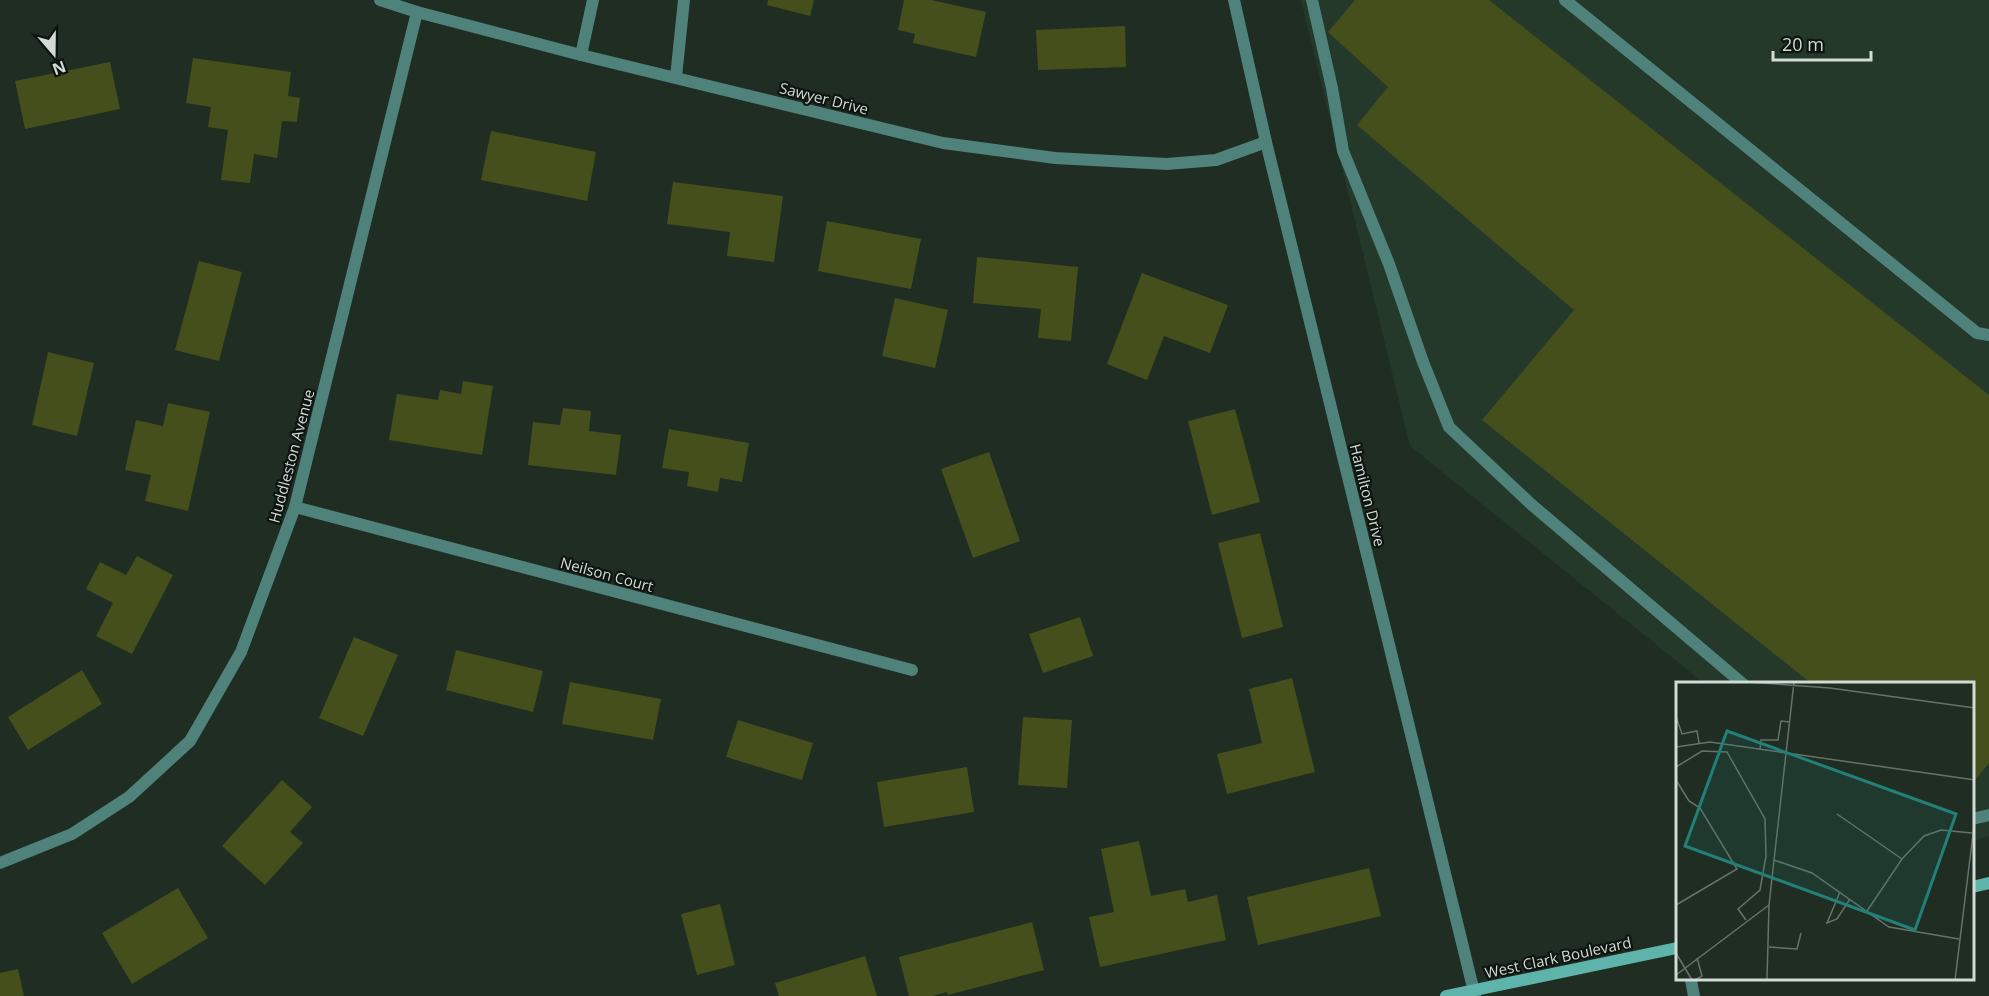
<svg xmlns="http://www.w3.org/2000/svg" width="1989" height="996" font-family="'Open Sans',sans-serif">
<style>
.built{fill:#24392a}
.building{fill:#454f1c}
.lines{fill:none;stroke-linecap:round;stroke-linejoin:round}
.lane{stroke:#4e827b;stroke-width:12}
.street{stroke:#4e827b;stroke-width:12}
.secondary{stroke:#5eb4aa;stroke-width:12}
.labels{text-anchor:middle;dominant-baseline:central;stroke-width:4.5;stroke-linejoin:round;paint-order:stroke}
.street-label{font-size:15px;fill:#d2dbd4;stroke:#0e140f}
.inset-road{fill:none;stroke:#67736a;stroke-width:1.5}
.view{fill:#228078;fill-opacity:0.15;stroke:#228078;stroke-width:3}
.inset-edge{fill:none;stroke:#d2dbd4;stroke-width:3}
</style>
<rect width="100%" height="100%" fill="#1f2d23"/>
<path class="built" d="M 1301,0 L 1989,0 L 1989,836 L 1973,841 L 1972,684 L 1705,684 L 1410,446 Z"/>
<g class="building">
<path d="M 768,0 L 814,0 L 810,16 L 767,5 Z"/>
<path d="M 904,0 L 931,0 L 986,12 L 976,57 L 913,43 L 915,34 L 898,30 Z"/>
<path d="M 1355,0 L 1489,0 L 1989,395 L 1989,763 L 1976,779 L 1972,779 L 1972,684 L 1812,684 L 1482,420 L 1574,310 L 1357,125 L 1388,87 L 1328,32 Z"/>
<path d="M 1125,26 L 1126,67 L 1038,70 L 1036,30 Z"/>
<path d="M 193,58 L 291,72 L 288,96 L 300,98 L 297,122 L 282,121 L 277,158 L 254,154 L 250,183 L 221,180 L 228,130 L 208,127 L 211,107 L 186,103 Z"/>
<path d="M 110,62 L 120,109 L 25,129 L 15,81 Z"/>
<path d="M 491,131 L 596,152 L 587,201 L 481,180 Z"/>
<path d="M 673,182 L 783,196 L 774,262 L 727,256 L 730,232 L 667,224 Z"/>
<path d="M 827,221 L 921,239 L 911,289 L 818,271 Z"/>
<path d="M 977,257 L 1078,267 L 1071,341 L 1038,338 L 1041,309 L 973,303 Z"/>
<path d="M 199,261 L 242,272 L 219,361 L 175,350 Z"/>
<path d="M 1142,273 L 1228,305 L 1210,353 L 1164,336 L 1147,380 L 1107,364 Z"/>
<path d="M 895,298 L 948,310 L 935,368 L 882,356 Z"/>
<path d="M 48,352 L 94,363 L 77,436 L 32,425 Z"/>
<path d="M 463,381 L 493,386 L 482,455 L 389,440 L 397,394 L 438,400 L 440,390 L 461,394 Z"/>
<path d="M 168,403 L 210,412 L 188,511 L 145,501 L 151,475 L 125,470 L 136,420 L 163,426 Z"/>
<path d="M 563,408 L 591,411 L 589,431 L 621,435 L 616,475 L 528,465 L 533,422 L 560,425 Z"/>
<path d="M 1235,409 L 1260,502 L 1212,515 L 1188,421 Z"/>
<path d="M 669,429 L 749,443 L 742,482 L 720,478 L 718,492 L 687,486 L 689,472 L 662,468 Z"/>
<path d="M 989,452 L 1020,541 L 973,558 L 941,469 Z"/>
<path d="M 1260,533 L 1283,627 L 1242,638 L 1218,543 Z"/>
<path d="M 137,556 L 173,575 L 132,654 L 96,636 L 113,603 L 86,589 L 100,562 L 126,575 Z"/>
<path d="M 1080,617 L 1093,656 L 1043,673 L 1029,634 Z"/>
<path d="M 354,637 L 398,655 L 363,736 L 319,718 Z"/>
<path d="M 456,650 L 543,671 L 533,712 L 446,690 Z"/>
<path d="M 82,670 L 102,704 L 28,750 L 8,717 Z"/>
<path d="M 1292,678 L 1315,772 L 1227,794 L 1217,754 L 1262,743 L 1249,689 Z"/>
<path d="M 570,682 L 661,699 L 653,740 L 562,724 Z"/>
<path d="M 1023,717 L 1072,720 L 1067,788 L 1018,785 Z"/>
<path d="M 738,720 L 813,743 L 802,780 L 726,757 Z"/>
<path d="M 967,767 L 974,812 L 884,827 L 877,782 Z"/>
<path d="M 282,780 L 312,807 L 290,832 L 303,843 L 265,885 L 222,846 Z"/>
<path d="M 1139,841 L 1151,896 L 1185,889 L 1188,902 L 1217,895 L 1226,940 L 1100,967 L 1089,917 L 1114,912 L 1101,849 Z"/>
<path d="M 1369,868 L 1381,916 L 1258,945 L 1247,897 Z"/>
<path d="M 178,888 L 208,938 L 132,984 L 102,933 Z"/>
<path d="M 720,904 L 735,965 L 697,975 L 681,914 Z"/>
<path d="M 1032,922 L 1044,970 L 948,995 L 947,992 L 933,996 L 909,996 L 899,957 Z"/>
<path d="M 865,956 L 877,996 L 779,996 L 775,983 Z"/>
<path d="M 18,969 L 24,996 L 0,996 L 0,973 Z"/>
</g>
<g class="lines">
<g class="lane">
<path d="M 1312,0 L 1332,88 L 1343,151 L 1389,264 L 1423,362 L 1449,427 L 1532,505 L 1743,684"/>
<path d="M 1565,0 L 1977,333 L 1989,335"/>
<path d="M 1972,819 L 1989,815"/>
<path d="M 1691,980 L 1694,996"/>
</g>
<g class="street">
<path d="M 380,0 L 417,12 L 581,55 L 943,143 L 1055,158 L 1167,164 L 1216,160 L 1266,142"/>
<path d="M 1234,0 L 1266,142 L 1475,996"/>
<path d="M 581,55 L 593,0"/>
<path d="M 676,77 L 684,0"/>
<path d="M 295,507 L 912,670"/>
<path d="M 0,863 L 72,834 L 129,797 L 190,741 L 241,652 L 295,507 L 417,12"/>
</g>
<g class="secondary">
<path d="M 1972,887 L 1989,883"/>
<path d="M 1446,996 L 1677,948"/>
</g>
</g>
<g class="labels">
<g class="street-label">
<text transform="translate(824 98) rotate(14)">Sawyer Drive</text>
<text transform="translate(291 456) rotate(-75)">Huddleston Avenue</text>
<text transform="translate(1368 495) rotate(76)">Hamilton Drive</text>
<text transform="translate(607 574) rotate(15)">Neilson Court</text>
<text transform="translate(1558 957) rotate(-12)">West Clark Boulevard</text>
</g>
</g>
<g transform="translate(1676 682)">
<rect width="298" height="298" fill="#1f2d23"/>
<path class="inset-road" d="M 73,0 L 154,6 L 299,26M 0,35 L 6,52 L 21,49 L 23,61M 0,65 L 34,60 L 299,98M 84,67 L 85,58 L 102,58 L 105,39 L 114,40M 0,85 L 26,69 L 51,70 L 89,137 L 90,174 L 84,208 L 62,227 L 70,238M 0,98 L 13,119 L 24,126 L 61,187 L 0,223M 161,132 L 226,177M 98,178 L 136,191 L 213,245 L 283,257M 164,210 L 151,241 L 161,237 L 174,217M 191,229 L 226,177 L 248,154 L 265,148 L 296,151M 93,265 L 121,267 L 125,251M 0,271 L 16,298M 0,293 L 93,223M 19,298 L 26,294 L 21,276M 91,298 L 93,223 L 118,0M 279,298 L 299,136"/>
<path class="view" d="M 51,49 L 280,132 L 239,248 L 9,164 Z"/>
<rect width="298" height="298" class="inset-edge"/>
</g>
<g transform="translate(54 54) rotate(160)" stroke="#0e140f" stroke-width="4.5" paint-order="stroke">
<path d="M0-4.5L10 22L0 15L-10 22Z" fill="#d2dbd4"/>
<text y="-9" font-size="16" font-weight="bold" text-anchor="middle" fill="#d2dbd4">N</text>
</g>
<path d="M1773 51v9h98v-9" fill="none" stroke="#d2dbd4" stroke-width="3"/>
<text x="1782" y="51" font-size="18" fill="#d2dbd4" stroke="#0e140f" stroke-width="4.5" paint-order="stroke">20 m</text>
</svg>
